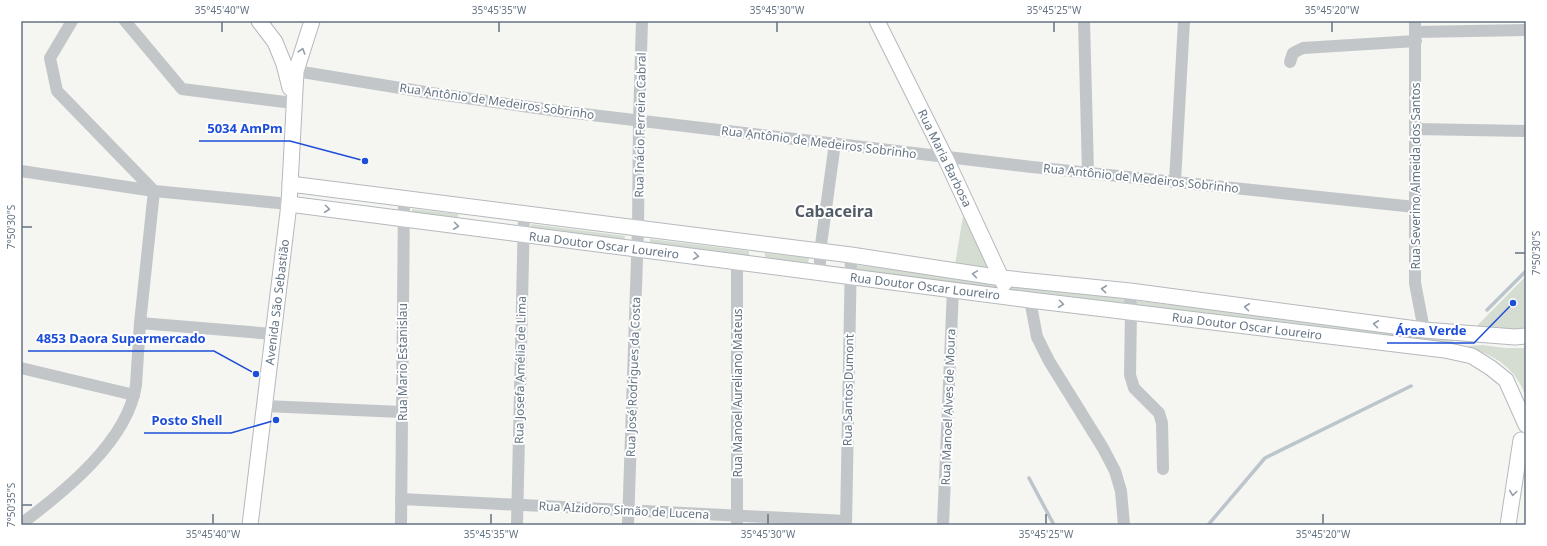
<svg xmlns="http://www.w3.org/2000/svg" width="1547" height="546" font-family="'Noto Sans',sans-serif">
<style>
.green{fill:#d5dcd2}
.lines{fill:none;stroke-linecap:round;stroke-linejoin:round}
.stream{stroke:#bbc5cb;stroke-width:3.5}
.major-casing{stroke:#b5b9bd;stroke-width:17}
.minor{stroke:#c2c6c9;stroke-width:12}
.major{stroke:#fff;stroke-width:15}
.oneway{stroke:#929da8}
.ticks{fill:none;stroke:#647382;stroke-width:1.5}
.labels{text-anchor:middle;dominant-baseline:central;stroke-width:4;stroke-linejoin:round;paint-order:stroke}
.street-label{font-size:12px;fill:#647382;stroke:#fff}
.district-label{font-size:16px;font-weight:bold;fill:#525c67;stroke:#fff}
.leader{fill:none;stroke:#1d4ed8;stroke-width:1.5}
.callout-dot{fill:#1d4ed8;stroke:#fff;stroke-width:1.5}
.callout-label{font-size:13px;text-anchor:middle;font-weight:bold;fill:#1d4ed8;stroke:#fff;stroke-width:4;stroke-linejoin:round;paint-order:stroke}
.neatline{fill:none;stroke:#647382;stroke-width:1.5}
.ticks-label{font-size:10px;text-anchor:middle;fill:#647382}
</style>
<rect width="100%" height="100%" fill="#f5f5f1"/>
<g class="green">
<path d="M 412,209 L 458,214 L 459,221 L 412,215 Z"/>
<path d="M 963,216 L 989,269 L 955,265 Z"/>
<path d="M 531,224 L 625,236 L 624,241 L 531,230 Z"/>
<path d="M 650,239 L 749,251 L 749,256 L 650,245 Z"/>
<path d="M 765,253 L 809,258 L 808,264 L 765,259 Z"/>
<path d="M 850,264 C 1051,291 1252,314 1453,340 L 1453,345 L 850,271 Z"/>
<path d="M 1526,276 L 1526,332 L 1472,331 Z"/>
<path d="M 1482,345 L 1505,348 L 1526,348 L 1526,398 C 1517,368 1495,356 1467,346 Z"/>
</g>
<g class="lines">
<g class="stream">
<path d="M 1487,310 L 1526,271"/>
<path d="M 1029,478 L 1054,525"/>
<path d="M 1208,525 L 1265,458 L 1411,386"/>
</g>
<g class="major-casing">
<g id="major">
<path d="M 259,21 L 275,42 L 284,64 L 290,88"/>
<path d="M 877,21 L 945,157 L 1004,284"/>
<path d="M 290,184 L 851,255 L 1002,278 L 1130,291 L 1424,330 L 1515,337 L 1526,336"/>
<path d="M 289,204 L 1030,300 L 1445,350 L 1472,356 L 1491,368 L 1506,380 L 1526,425"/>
<path d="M 250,525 L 289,204 L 296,71 L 312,21"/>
<path d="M 1508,525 L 1521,440"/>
</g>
</g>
<g class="minor">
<path d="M 72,21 L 50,58 L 57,91 L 154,191"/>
<path d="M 125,21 L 182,89 L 293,103"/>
<path d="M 1084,21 L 1088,172"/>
<path d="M 1415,21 L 1415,283 L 1424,330"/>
<path d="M 1415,32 L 1526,30"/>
<path d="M 1290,62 L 1293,53 L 1303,48 L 1416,41"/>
<path d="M 296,71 L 431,93 L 558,111 L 1032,167 L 1415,207"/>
<path d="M 1415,129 L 1526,131"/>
<path d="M 21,171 L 154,191 L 289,204"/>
<path d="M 1175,181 L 1184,21"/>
<path d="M 820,272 L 820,252 L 835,143"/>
<path d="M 1130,291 L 1131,312 L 1130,375 L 1134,388 L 1159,413 L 1162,423 L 1163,469"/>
<path d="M 1030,300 L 1037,337 L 1049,361 L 1103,448 L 1115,471 L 1121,491 L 1124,525"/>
<path d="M 140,323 L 273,334"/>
<path d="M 21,368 L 134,395"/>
<path d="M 265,406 L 401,412"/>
<path d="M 401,499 L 846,521"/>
<path d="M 21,524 C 64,492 128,441 136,385 L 140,323 L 154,191"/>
<path d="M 401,525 L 404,199"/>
<path d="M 517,525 L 524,214"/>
<path d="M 628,525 L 638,229 L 639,120 L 642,21"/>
<path d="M 737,525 L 737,262"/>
<path d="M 846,525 L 851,255"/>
<path d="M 943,525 L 953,289"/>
</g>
<use href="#major" class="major"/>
</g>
<defs><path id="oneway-chevron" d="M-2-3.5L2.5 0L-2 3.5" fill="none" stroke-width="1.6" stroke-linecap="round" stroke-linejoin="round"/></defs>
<g class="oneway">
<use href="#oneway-chevron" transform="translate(302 51) rotate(-73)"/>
<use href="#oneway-chevron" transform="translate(327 209) rotate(7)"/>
<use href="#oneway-chevron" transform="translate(456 226) rotate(7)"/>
<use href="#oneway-chevron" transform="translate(696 256) rotate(7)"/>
<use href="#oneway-chevron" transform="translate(975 274) rotate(-171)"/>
<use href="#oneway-chevron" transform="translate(1104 289) rotate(-174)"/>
<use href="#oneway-chevron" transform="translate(1061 304) rotate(7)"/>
<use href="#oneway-chevron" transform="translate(1247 307) rotate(-173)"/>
<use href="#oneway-chevron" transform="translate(1376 324) rotate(-173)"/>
<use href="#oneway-chevron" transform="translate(1513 493) rotate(98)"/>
</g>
<path class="ticks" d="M 222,32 L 222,22M 499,32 L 499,22M 777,32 L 777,22M 1054,32 L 1054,22M 1332,32 L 1332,22M 22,227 L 32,227M 1515,253 L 1525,253M 22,505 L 32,505M 213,524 L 213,514M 491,524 L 491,514M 768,524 L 768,514M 1046,524 L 1046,514M 1323,524 L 1323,514"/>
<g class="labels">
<g class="street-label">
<text transform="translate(497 101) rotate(8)">Rua Antônio de Medeiros Sobrinho</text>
<text transform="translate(640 125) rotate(-89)">Rua Inácio Ferreira Cabral</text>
<text transform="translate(819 142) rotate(7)">Rua Antônio de Medeiros Sobrinho</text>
<text transform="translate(945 158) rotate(64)">Rua Maria Barbosa</text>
<text transform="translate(1415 176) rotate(-90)">Rua Severino Almeida dos Santos</text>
<text transform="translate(1141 178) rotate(6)">Rua Antônio de Medeiros Sobrinho</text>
<text transform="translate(604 245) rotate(7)">Rua Doutor Oscar Loureiro</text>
<text transform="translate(925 286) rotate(7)">Rua Doutor Oscar Loureiro</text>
<text transform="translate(277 302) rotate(-83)">Avenida São Sebastião</text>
<text transform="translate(1247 326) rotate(7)">Rua Doutor Oscar Loureiro</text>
<text transform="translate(402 362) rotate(-90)">Rua Mario Estanislau</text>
<text transform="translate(520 370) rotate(-89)">Rua Josefa Amélia de Lima</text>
<text transform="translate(633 377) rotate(-88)">Rua José Rodrigues da Costa</text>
<text transform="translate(848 390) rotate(-89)">Rua Santos Dumont</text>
<text transform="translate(737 393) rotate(-90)">Rua Manoel Aureliano Mateus</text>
<text transform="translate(948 407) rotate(-88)">Rua Manoel Alves de Moura</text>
<text transform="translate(624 510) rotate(3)">Rua AIzidoro Simão de Lucena</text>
</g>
<g class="district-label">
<text x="834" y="211">Cabaceira</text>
</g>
</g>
<path class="leader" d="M365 161L290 141H199M1513 303L1474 343H1387M256 374L214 351H28M276 420L231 433H144"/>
<g class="callout-dot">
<circle cx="365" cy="161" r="4"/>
<circle cx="1513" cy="303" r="4"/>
<circle cx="256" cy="374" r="4"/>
<circle cx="276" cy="420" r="4"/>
</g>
<g class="callout-label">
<text x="245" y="133">5034 AmPm</text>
<text x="1431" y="335">Área Verde</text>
<text x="121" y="343">4853 Daora Supermercado</text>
<text x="187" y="425">Posto Shell</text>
</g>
<rect width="1547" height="546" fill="none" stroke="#ffffff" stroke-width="44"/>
<rect x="22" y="22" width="1503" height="502" class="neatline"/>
<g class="ticks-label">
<text x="222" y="14">35°45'40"W</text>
<text x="499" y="14">35°45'35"W</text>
<text x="777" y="14">35°45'30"W</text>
<text x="1054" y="14">35°45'25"W</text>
<text x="1332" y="14">35°45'20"W</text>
<text transform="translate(11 227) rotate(-90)" y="4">7°50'30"S</text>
<text transform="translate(1536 253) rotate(-90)" y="4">7°50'30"S</text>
<text transform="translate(11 505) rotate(-90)" y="4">7°50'35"S</text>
<text x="213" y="538">35°45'40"W</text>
<text x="491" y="538">35°45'35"W</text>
<text x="768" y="538">35°45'30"W</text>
<text x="1046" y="538">35°45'25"W</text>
<text x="1323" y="538">35°45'20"W</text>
</g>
</svg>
